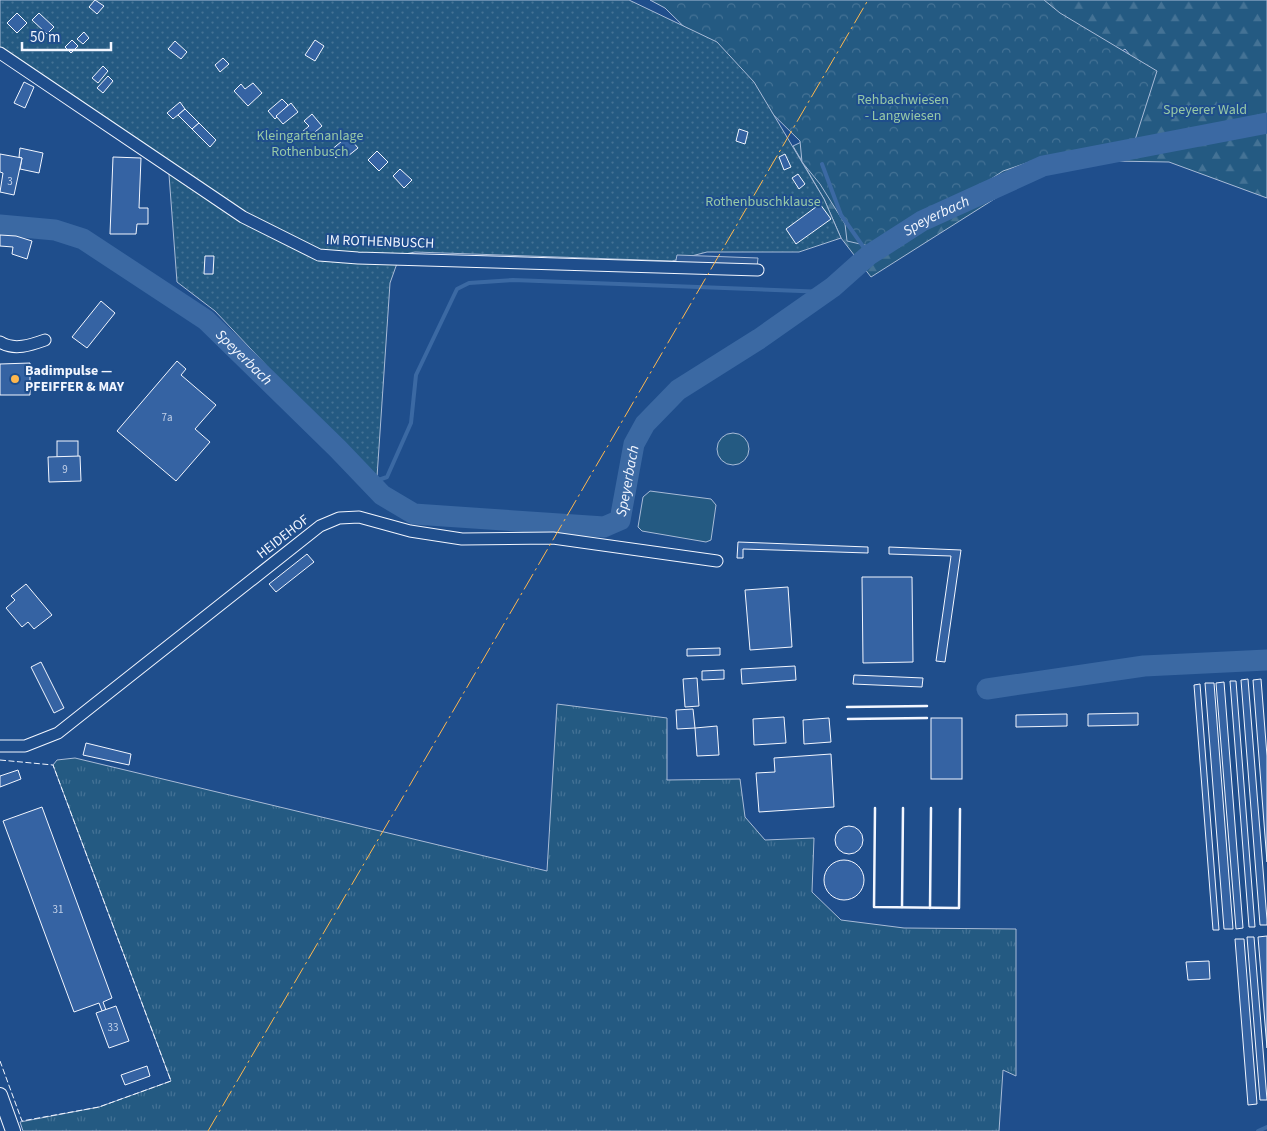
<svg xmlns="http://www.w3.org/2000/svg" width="1267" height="1131" font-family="'Source Sans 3',sans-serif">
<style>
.grass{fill:url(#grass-tufts);stroke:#a8bbd7}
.forest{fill:url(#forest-firs);stroke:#a8bbd7}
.park{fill:url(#park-crowns);stroke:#a8bbd7}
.garden{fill:url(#garden-dots);stroke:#a8bbd7}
.pitch{fill:#245a82;stroke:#a8bbd7}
.parking{fill:#305b95;stroke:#a8bbd7}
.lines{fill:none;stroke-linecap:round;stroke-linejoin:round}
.stream{stroke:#3b69a3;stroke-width:4}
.river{stroke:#3b69a3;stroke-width:21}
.building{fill:#3563a3;stroke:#f2f6ff}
.minor-casing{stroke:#f2f6ff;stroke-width:13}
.tertiary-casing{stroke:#f2f6ff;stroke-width:16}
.minor{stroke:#1f4e8c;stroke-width:11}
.tertiary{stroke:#1f4e8c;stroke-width:14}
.fence{stroke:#f2f6ff;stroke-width:1;stroke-dasharray:6 2.5;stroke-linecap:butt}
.wall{stroke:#f2f6ff;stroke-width:2.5}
.power{stroke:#ffb74d;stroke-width:1;stroke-dasharray:18 4 2.5 4;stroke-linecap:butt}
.poi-dot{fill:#ffb74d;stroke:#1f4e8c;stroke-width:2}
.labels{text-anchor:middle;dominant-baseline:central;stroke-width:4;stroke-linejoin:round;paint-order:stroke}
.number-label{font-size:11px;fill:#c3d1e8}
.park-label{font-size:14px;fill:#97c8a6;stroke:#1f4e8c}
.street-label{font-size:14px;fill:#f2f6ff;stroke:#1f4e8c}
.poi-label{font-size:14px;font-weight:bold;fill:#f2f6ff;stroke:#1f4e8c;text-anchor:start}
.water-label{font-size:15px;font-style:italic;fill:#f2f6ff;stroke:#1f4e8c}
</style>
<defs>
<pattern id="grass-tufts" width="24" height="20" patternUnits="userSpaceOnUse" patternTransform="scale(1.25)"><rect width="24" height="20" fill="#245a82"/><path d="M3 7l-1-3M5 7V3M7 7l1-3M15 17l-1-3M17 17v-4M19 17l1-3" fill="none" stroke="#447295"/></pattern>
<pattern id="forest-firs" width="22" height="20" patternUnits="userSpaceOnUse" patternTransform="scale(1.25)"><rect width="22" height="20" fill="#245a82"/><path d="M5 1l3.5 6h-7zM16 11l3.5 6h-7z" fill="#447295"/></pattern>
<pattern id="park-crowns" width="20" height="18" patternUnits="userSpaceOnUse" patternTransform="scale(1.25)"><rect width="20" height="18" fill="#245a82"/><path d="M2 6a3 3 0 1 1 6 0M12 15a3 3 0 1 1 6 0" fill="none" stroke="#447295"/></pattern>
<pattern id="garden-dots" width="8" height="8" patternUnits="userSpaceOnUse" patternTransform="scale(1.25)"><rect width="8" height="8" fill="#245a82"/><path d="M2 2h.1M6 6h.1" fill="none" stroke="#447295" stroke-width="1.8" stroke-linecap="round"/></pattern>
</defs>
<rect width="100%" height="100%" fill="#1f4e8c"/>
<path class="grass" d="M 557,704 L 667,718 L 667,780 L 740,779 L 745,817 L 765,840 L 814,838 L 812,892 L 841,920 L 904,928 L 1016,929 L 1016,1076 L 1003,1070 L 999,1131 L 23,1131 L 20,1122 L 99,1107 L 171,1081 L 53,765 L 57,760 L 75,758 L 547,871 Z"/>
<path class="forest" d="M 990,0 L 1267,0 L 1267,198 L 1169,162 L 1056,160 L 871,277 L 841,238 L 824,199 L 793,146 L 833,127 L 1151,80 L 1125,49 L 1089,75 Z"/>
<path class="park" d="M 650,0 L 1044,0 L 1060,13 L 1157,71 L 1135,140 L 1061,159 L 1041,158 L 1003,171 L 922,225 L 901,246 L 891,251 L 847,241 L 845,224 L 820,184 L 802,162 L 800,141 L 665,8 Z"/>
<path class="garden" d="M 0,0 L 629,0 L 717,42 L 754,82 L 824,199 L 841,238 L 799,252 L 707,252 L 672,261 L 415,252 L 400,255 L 390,283 L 377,477 L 301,402 L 215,311 L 177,282 L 168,161 L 0,48 Z"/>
<g class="pitch">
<circle cx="733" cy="449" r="16"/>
<path d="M 650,491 L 711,499 L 716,505 L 711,540 L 706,542 L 642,531 L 638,527 L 643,497 Z"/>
</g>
<path class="parking" d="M 677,255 L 758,258 L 757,267 L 675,265 Z"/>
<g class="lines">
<g class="stream">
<path d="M 822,164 L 841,215 L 869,255"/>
<path d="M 370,483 L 387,477 L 411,423 L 416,375 L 457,289 L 469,283 L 513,280 L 826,292"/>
<path d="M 1258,1131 L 1267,1127"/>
</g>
<g class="river">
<path id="s1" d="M 0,225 L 55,230 L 83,239 L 206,320 L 338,449 L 382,495 L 414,514 L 604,527 L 620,520 L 634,444 L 645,424 L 678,390 L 759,339 L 833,287 L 869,255 L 922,221 L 1043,166 L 1267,123"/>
<path d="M 987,689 L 1144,666 L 1267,660"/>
</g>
</g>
<g class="building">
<path d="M 95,0 L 104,6 L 97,14 L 89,7 Z"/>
<path d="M 17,13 L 27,23 L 17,33 L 7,23 Z"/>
<path d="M 39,13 L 54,27 L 47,34 L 32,20 Z"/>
<path d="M 84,32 L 89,38 L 83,44 L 77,39 Z"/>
<path d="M 72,40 L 78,46 L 71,53 L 65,47 Z"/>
<path d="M 315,40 L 324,46 L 315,61 L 305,55 Z"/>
<path d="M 175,41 L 187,52 L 181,59 L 168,49 Z"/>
<path d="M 223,58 L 229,64 L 220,72 L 215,65 Z"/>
<path d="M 103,66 L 108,71 L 98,83 L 92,78 Z"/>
<path d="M 108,76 L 113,81 L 103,93 L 97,88 Z"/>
<path d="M 24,82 L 34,87 L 25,108 L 14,103 Z"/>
<path d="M 253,83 L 262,93 L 248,106 L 234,91 L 241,84 L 245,89 Z"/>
<path d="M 282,99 L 288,105 L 275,119 L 268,111 Z"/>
<path d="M 180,102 L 185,109 L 173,119 L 167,113 Z"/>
<path d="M 291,103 L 298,112 L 283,124 L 276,116 Z"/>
<path d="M 185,109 L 199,123 L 192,129 L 178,115 Z"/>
<path d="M 312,114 L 322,126 L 307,139 L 301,133 L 309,126 L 304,121 Z"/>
<path d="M 199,123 L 216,140 L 210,147 L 192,129 Z"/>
<path d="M 739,129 L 748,132 L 745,144 L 736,141 Z"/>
<path d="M 348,136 L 358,148 L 348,156 L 344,151 L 336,158 L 330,151 Z"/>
<path d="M 20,148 L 43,153 L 39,173 L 20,169 L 22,158 L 19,157 Z"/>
<path d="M 377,151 L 388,162 L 379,171 L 368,160 Z"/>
<path d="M 0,154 L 22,158 L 14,195 L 0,192 L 3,173 L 0,172 Z"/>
<path d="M 785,154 L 791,167 L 784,170 L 779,157 Z"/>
<path d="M 113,157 L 141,158 L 139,208 L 148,208 L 148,224 L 137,224 L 136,234 L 110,234 Z"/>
<path d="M 400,169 L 412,180 L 404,188 L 393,176 Z"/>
<path d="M 798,174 L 805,184 L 799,189 L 792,178 Z"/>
<path d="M 820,204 L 831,219 L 796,244 L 786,229 Z"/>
<path d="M 0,235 L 16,236 L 32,241 L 27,259 L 12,254 L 13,247 L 0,246 Z"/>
<path d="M 205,256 L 214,256 L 213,274 L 204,274 Z"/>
<path d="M 101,301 L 115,313 L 87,348 L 72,337 Z"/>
<path d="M 177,361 L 186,369 L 181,375 L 216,405 L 195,429 L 210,442 L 176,481 L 117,431 Z"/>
<path d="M 30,363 L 30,395 L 0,395 L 0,364 Z"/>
<rect x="57" y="441" width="21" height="16"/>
<path d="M 80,456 L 81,481 L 49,482 L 48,457 Z"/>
<path d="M 738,542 L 868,547 L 868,553 L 743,549 L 743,558 L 737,558 Z"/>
<path d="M 889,547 L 961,550 L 945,662 L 936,661 L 951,556 L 889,554 Z"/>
<path d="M 307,554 L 314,562 L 276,592 L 269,584 Z"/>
<path d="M 862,577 L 912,577 L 913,662 L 863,663 Z"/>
<path d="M 26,584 L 52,615 L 34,629 L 28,622 L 22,627 L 6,608 L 15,600 L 11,596 Z"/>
<path d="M 788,587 L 792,647 L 750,650 L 745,590 Z"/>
<path d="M 720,648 L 720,655 L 687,656 L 687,649 Z"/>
<path d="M 41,662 L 64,708 L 54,713 L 31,667 Z"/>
<path d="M 795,666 L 796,680 L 742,684 L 741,669 Z"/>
<path d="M 724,670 L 724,679 L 702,680 L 702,671 Z"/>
<path d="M 854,675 L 923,678 L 922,687 L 853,684 Z"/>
<path d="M 697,678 L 699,706 L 685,707 L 683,679 Z"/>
<path d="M 1248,679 L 1267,920 L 1267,925 L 1260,925 L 1241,680 Z"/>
<path d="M 1261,679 L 1267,756 L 1267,862 L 1253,680 Z"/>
<path d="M 1230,681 L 1236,681 L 1255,927 L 1249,927 Z"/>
<path d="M 1224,682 L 1243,928 L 1236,929 L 1216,683 Z"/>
<path d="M 1205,683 L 1214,683 L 1233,929 L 1224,929 Z"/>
<path d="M 1200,684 L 1219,930 L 1213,930 L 1194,685 Z"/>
<path d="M 693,709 L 695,728 L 677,729 L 676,710 Z"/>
<path d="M 1138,713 L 1138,725 L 1088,726 L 1088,714 Z"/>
<path d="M 1067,714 L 1067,726 L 1016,727 L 1016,715 Z"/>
<path d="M 784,717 L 786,743 L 754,745 L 753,719 Z"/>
<path d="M 829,718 L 831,742 L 804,744 L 803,720 Z"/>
<rect x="931" y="718" width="31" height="61"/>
<path d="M 717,726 L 719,755 L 697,756 L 695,728 Z"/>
<path d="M 86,743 L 131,754 L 129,765 L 83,755 Z"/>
<path d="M 831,754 L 834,807 L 759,812 L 756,773 L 775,772 L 774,758 Z"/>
<path d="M 18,770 L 21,779 L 0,787 L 0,776 Z"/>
<path d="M 42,807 L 112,998 L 103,1002 L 106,1010 L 102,1011 L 99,1003 L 74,1012 L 3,821 Z"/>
<circle cx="849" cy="840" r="14"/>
<circle cx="844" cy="880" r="20"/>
<path d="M 1267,936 L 1267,1048 L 1258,937 Z"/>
<path d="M 1247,937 L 1254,937 L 1267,1100 L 1260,1100 Z"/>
<path d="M 1235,939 L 1244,939 L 1257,1104 L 1248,1105 Z"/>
<path d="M 1209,961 L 1210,979 L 1188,980 L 1186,962 Z"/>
<path d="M 116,1006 L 129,1041 L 109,1048 L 96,1013 Z"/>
<path d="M 147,1066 L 150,1076 L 125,1085 L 121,1075 Z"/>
</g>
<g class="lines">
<g class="minor-casing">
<g id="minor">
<path d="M 0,53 L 243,217 L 319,255 L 358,258 L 758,270"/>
<path d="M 0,342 C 14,351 31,345 45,340"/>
<path d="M 0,746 L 25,746 L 58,733 L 320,526 L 339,518 L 359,517 L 410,531 L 462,539 L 553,538 L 717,561"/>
</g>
</g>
<g class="tertiary-casing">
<path id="tertiary" d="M 0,1095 L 13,1131"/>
</g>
<use href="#minor" class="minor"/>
<use href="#tertiary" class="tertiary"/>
<path class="fence" d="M 0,760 L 53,765 L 171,1081 L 99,1107 L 22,1121 L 0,1061"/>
<g class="wall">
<path d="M 847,707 L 927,706"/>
<path d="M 848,719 L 927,718"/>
<path d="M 875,808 L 874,907 L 959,908 L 960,809"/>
<path d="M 902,907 L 903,808"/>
<path d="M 930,908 L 931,808"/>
</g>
<path class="power" d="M 208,1131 L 868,0"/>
</g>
<circle class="poi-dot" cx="15" cy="379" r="5"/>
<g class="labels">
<g class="number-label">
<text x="10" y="181">3</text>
<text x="167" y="417">7a</text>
<text x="65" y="469">9</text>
<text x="58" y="909">31</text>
<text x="113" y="1027">33</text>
</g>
<g class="park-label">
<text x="903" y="100">Rehbachwiesen<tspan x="903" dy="16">- Langwiesen</tspan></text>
<text x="1205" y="110">Speyerer Wald</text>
<text x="310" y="136">Kleingartenanlage<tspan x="310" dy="16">Rothenbusch</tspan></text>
<text x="763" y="202">Rothenbuschklause</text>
</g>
<g class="street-label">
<text transform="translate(380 242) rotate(2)">IM ROTHENBUSCH</text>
<text transform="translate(283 537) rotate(-38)">HEIDEHOF</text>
</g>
<g class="poi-label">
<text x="25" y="371">Badimpulse —<tspan x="25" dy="16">PFEIFFER &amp; MAY</tspan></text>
</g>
<g class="water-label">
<text stroke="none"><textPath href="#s1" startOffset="1185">Speyerbach</textPath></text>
<text stroke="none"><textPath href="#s1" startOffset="285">Speyerbach</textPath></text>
<text stroke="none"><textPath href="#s1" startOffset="765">Speyerbach</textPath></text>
</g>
</g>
<path d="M22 42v8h89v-8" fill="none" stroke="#f2f6ff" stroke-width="2.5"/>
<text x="30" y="42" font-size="15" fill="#f2f6ff" stroke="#1f4e8c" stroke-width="4" paint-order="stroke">50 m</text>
</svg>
